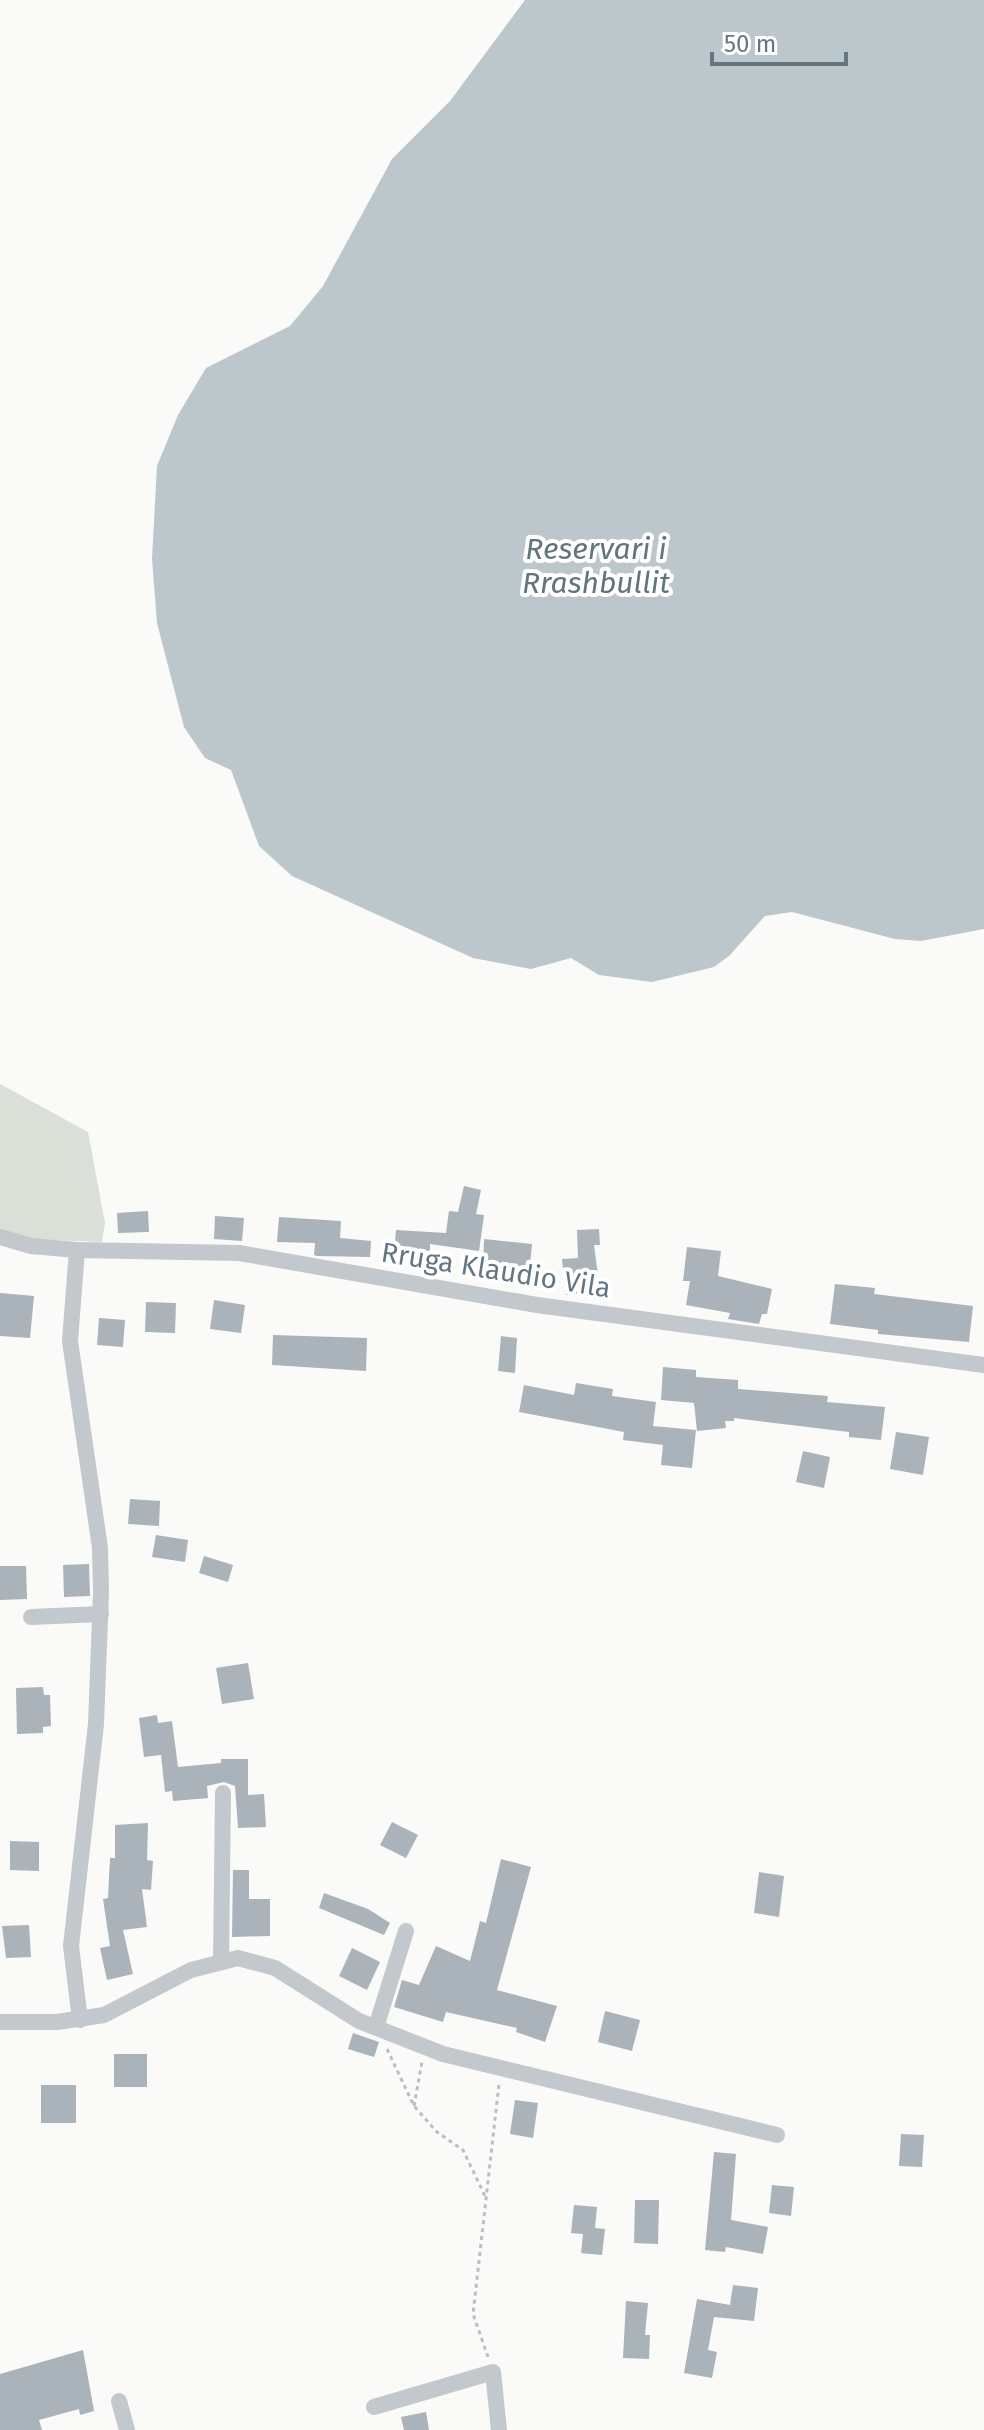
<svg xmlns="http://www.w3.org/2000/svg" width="984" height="2430" font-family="'Fira Sans',sans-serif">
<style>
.green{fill:#dadfd7}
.water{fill:#bbc7cb}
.building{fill:#aab3b9}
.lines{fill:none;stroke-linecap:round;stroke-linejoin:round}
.path{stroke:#bbbfc2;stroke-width:3;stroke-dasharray:4 4;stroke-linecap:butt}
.minor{stroke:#c3c8cc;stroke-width:16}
.labels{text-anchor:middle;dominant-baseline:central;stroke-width:8;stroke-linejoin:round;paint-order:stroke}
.street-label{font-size:28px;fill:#657683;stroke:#fff}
.water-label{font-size:30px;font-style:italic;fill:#60757c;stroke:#fff}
</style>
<rect width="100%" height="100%" fill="#fafaf8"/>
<path class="green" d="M 0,1084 L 88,1132 L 105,1223 L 102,1242 L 0,1238 Z"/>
<path class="water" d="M 525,0 L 984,0 L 984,929 L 921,941 L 895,939 L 792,912 L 765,916 L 729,956 L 714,967 L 652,982 L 599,975 L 571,958 L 531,969 L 473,958 L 292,876 L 259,846 L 231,770 L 205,758 L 184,727 L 157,623 L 152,559 L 157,466 L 178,415 L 206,368 L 290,326 L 323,286 L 392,159 L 450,101 Z"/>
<g class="building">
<path d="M 464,1186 L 481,1190 L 476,1214 L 484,1215 L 479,1251 L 430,1244 L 430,1256 L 394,1254 L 396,1230 L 446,1233 L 449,1211 L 458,1212 Z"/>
<path d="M 148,1211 L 149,1232 L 118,1233 L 117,1213 Z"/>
<path d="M 215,1216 L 244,1218 L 242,1241 L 214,1239 Z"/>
<path d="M 279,1217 L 341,1221 L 340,1238 L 371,1241 L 370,1257 L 317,1256 L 314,1255 L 315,1243 L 277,1242 Z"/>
<path d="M 599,1229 L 600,1245 L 594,1245 L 600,1291 L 566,1295 L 562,1259 L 578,1258 L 577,1230 Z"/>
<path d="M 484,1239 L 532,1244 L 529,1275 L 483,1270 Z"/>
<path d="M 687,1247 L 721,1251 L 718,1276 L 772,1289 L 767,1314 L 762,1314 L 759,1324 L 728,1319 L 730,1313 L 686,1305 L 690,1281 L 683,1281 Z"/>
<path d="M 835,1284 L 875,1288 L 874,1294 L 973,1306 L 969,1342 L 878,1334 L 878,1330 L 830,1324 Z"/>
<path d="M 0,1293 L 34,1296 L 30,1338 L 0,1336 Z"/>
<path d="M 214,1300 L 245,1305 L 241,1333 L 210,1329 Z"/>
<path d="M 146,1302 L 176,1303 L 175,1333 L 145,1332 Z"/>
<path d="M 99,1318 L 125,1320 L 123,1347 L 97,1345 Z"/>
<path d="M 273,1335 L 367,1338 L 366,1371 L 272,1365 Z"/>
<path d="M 501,1336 L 517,1338 L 515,1373 L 498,1371 Z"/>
<path d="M 663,1367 L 696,1370 L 696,1377 L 738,1380 L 738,1389 L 828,1396 L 827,1402 L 885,1407 L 881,1440 L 849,1437 L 849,1432 L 734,1418 L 734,1421 L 725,1421 L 726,1428 L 697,1431 L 694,1403 L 661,1400 Z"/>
<path d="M 576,1383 L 613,1389 L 612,1396 L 656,1402 L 653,1426 L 696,1430 L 692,1468 L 661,1465 L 663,1445 L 623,1440 L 624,1432 L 519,1412 L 524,1385 L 574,1395 Z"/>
<path d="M 896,1432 L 929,1437 L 923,1475 L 890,1469 Z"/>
<path d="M 803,1451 L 830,1457 L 824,1488 L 796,1482 Z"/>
<path d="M 130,1499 L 160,1501 L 159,1526 L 128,1524 Z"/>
<path d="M 156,1535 L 188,1540 L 185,1562 L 152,1557 Z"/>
<path d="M 204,1556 L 233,1565 L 228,1582 L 199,1573 Z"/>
<path d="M 89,1564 L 90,1596 L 64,1597 L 63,1565 Z"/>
<path d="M 0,1566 L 26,1566 L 27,1599 L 0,1600 Z"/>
<path d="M 248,1663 L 254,1699 L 222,1704 L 216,1668 Z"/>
<path d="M 43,1687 L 44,1695 L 50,1695 L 51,1726 L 43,1727 L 43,1733 L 17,1734 L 16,1688 Z"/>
<path d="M 157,1715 L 158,1723 L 172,1721 L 178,1767 L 221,1763 L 221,1759 L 248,1759 L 248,1795 L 264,1794 L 266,1827 L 238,1828 L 235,1786 L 224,1782 L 207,1786 L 208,1798 L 173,1801 L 172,1791 L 165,1792 L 161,1755 L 144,1757 L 139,1718 Z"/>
<path d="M 392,1822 L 418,1835 L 406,1858 L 380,1845 Z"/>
<path d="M 148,1823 L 147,1860 L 153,1861 L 151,1890 L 142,1889 L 147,1927 L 123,1930 L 133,1974 L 107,1980 L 100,1948 L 110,1946 L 103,1899 L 108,1898 L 110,1858 L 115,1858 L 115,1825 Z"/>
<path d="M 10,1841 L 39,1842 L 39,1871 L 10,1870 Z"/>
<path d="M 501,1859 L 531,1867 L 497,1990 L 557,2006 L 545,2042 L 516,2032 L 517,2028 L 446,2012 L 443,2022 L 394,2007 L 402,1980 L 419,1985 L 436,1946 L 470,1961 L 480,1921 L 486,1923 Z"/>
<path d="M 233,1870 L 249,1870 L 249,1899 L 270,1899 L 270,1936 L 232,1937 Z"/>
<path d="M 759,1872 L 784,1876 L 779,1917 L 754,1913 Z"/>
<path d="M 324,1893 L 368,1909 L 390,1923 L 384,1935 L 319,1908 Z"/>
<path d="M 29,1925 L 31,1957 L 6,1958 L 2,1926 Z"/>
<path d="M 352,1948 L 380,1962 L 367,1990 L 339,1976 Z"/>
<path d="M 605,2011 L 640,2020 L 632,2051 L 598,2042 Z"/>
<path d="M 353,2033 L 379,2042 L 374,2057 L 348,2049 Z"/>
<rect x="114" y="2054" width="33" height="33"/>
<rect x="41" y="2085" width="35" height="38"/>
<path d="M 515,2100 L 538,2103 L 533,2138 L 510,2134 Z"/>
<path d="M 901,2134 L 924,2135 L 922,2167 L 899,2166 Z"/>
<path d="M 714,2152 L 736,2154 L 731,2220 L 768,2227 L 763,2254 L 726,2247 L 725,2252 L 705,2250 Z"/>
<path d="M 772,2185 L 794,2187 L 791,2216 L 769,2213 Z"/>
<path d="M 635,2200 L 659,2200 L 658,2244 L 634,2243 Z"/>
<path d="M 574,2205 L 597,2207 L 595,2228 L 605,2229 L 602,2255 L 581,2253 L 583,2234 L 571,2233 Z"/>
<path d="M 733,2285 L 758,2288 L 754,2321 L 714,2317 L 708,2350 L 717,2352 L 712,2378 L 684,2373 L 697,2299 L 730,2305 Z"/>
<path d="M 626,2301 L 648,2303 L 645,2335 L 650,2335 L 649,2359 L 623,2358 Z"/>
<path d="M 83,2350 L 94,2411 L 80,2415 L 79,2409 L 39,2420 L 42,2430 L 0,2430 L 0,2374 Z"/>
<path d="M 426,2412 L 429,2430 L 404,2430 L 401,2417 Z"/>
</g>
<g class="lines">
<g class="path">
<path d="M 387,2049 L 414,2106 L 437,2132 L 463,2150 L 485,2196"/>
<path d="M 414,2106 L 422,2062"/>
<path d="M 488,2357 L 473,2314 L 499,2084"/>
</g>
<g class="minor">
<path d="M 0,1237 L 31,1246 L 77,1250 L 239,1253 L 537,1305 L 984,1365"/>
<path d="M 77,1250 L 70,1341 L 100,1548 L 101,1592 L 96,1724 L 71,1946 L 80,2020"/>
<path d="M 31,1617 L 101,1614"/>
<path d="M 221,1962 L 223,1793"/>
<path d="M 0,2022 L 57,2022 L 104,2015 L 191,1970 L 238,1958 L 275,1968 L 359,2021 L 443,2054 L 777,2135"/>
<path d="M 376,2027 L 406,1931"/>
<path d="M 119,2401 L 127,2430"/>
<path d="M 374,2407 L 493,2372 L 499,2430"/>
</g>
</g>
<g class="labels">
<g class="street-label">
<text transform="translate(496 1270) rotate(9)">Rruga Klaudio Vila</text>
</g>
<g class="water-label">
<text x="596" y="549">Reservari i<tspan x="596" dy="34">Rrashbullit</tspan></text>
</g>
</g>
<path d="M712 52v12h134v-12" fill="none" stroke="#657683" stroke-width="4"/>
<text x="724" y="52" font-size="24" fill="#657683" stroke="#ffffff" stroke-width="6" paint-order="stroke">50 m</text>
</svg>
